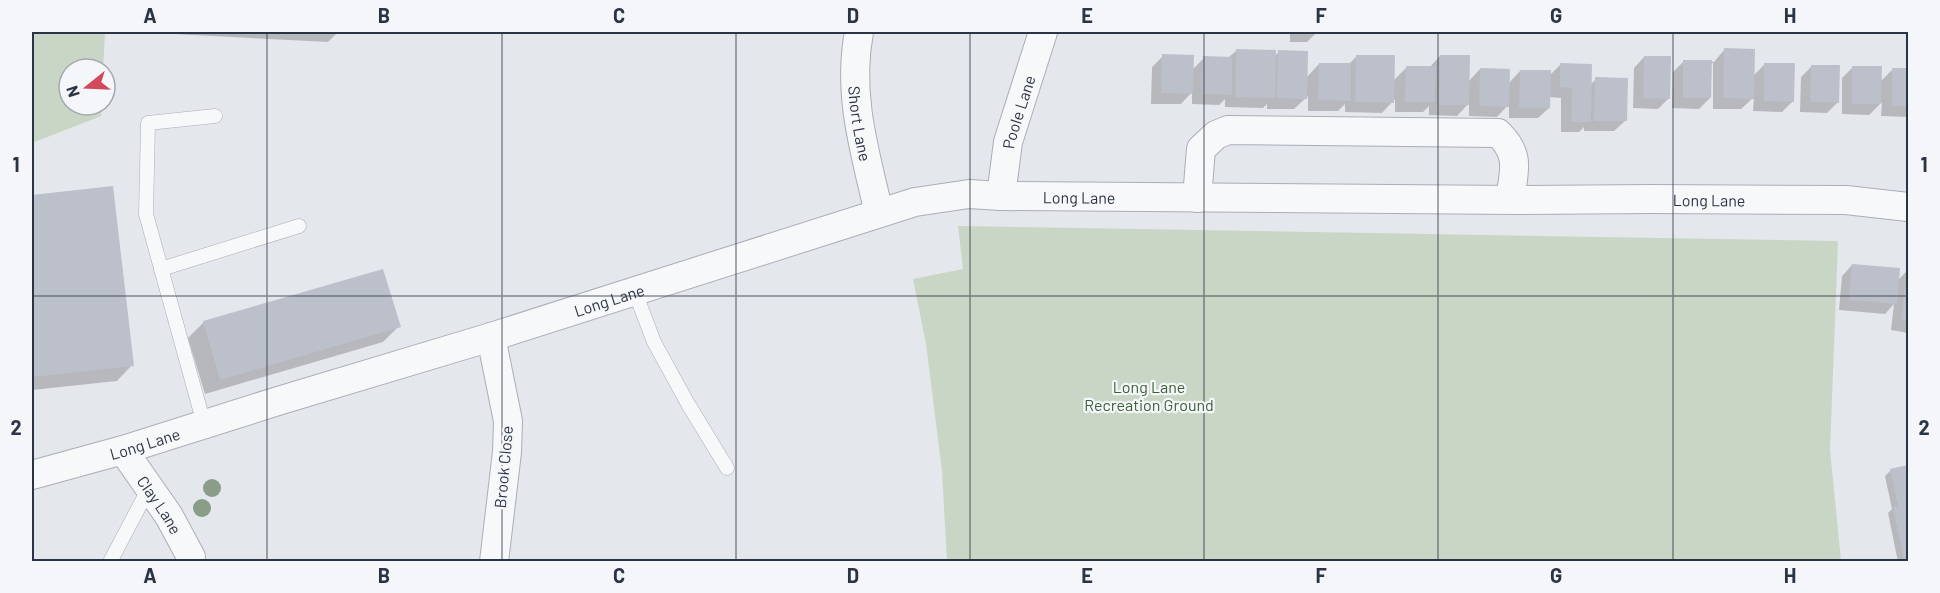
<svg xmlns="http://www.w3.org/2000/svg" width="1940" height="593" font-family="Barlow,sans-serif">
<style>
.green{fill:#c9d6c5}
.shadow{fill:#0003}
.building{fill:#bbc0ca}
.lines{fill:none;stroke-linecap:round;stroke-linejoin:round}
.service-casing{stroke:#a9aeb7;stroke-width:15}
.minor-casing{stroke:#a9aeb7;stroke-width:30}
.service{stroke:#f7f8fa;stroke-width:14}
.minor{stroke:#f7f8fa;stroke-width:28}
.tree{fill:#899d89}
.grid{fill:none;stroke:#2b3445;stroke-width:1.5;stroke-opacity:0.55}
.labels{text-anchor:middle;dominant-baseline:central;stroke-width:4.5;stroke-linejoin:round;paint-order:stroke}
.street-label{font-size:16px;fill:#2b3445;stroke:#f4f6f9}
.park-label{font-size:16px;fill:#3f6138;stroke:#f4f6f9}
.neatline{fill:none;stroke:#2b3445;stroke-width:2}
.grid-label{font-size:20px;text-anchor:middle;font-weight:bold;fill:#2b3445}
</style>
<rect width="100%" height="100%" fill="#e4e7ec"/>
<g class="green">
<path d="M 32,32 L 105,32 L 103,69 L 69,69 L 69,105 L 102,105 L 101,116 L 32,143 Z"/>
<path d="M 958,226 L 1838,241 L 1830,450 L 1841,561 L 947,561 L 942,471 L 926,344 L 913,279 L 963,269 Z"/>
</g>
<g class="shadow">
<path d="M 135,32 L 338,32 L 328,42 Z"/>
<path d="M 1290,32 L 1317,32 L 1307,42 L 1290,42 Z"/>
<path d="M 1237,50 L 1275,56 L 1279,52 L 1306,78 L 1319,64 L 1348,65 L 1357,56 L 1393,81 L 1407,67 L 1429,68 L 1440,56 L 1468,82 L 1480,69 L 1508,84 L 1520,71 L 1549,76 L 1561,64 L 1590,85 L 1596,79 L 1625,121 L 1614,131 L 1584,131 L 1584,127 L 1579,132 L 1561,132 L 1561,98 L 1549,97 L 1549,108 L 1538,118 L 1509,118 L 1509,104 L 1497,117 L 1469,116 L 1469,103 L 1457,116 L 1429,115 L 1429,106 L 1423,112 L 1395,112 L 1395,99 L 1382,113 L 1345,112 L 1345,104 L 1338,111 L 1308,111 L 1308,96 L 1294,109 L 1267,109 L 1267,104 L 1263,108 L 1225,107 L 1225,99 L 1219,105 L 1192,104 L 1192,92 L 1181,104 L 1151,104 L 1152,67 L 1163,56 L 1192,70 L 1204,58 L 1228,58 Z"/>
<path d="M 1724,50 L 1753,76 L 1765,64 L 1793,101 L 1782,112 L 1753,111 L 1754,97 L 1741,109 L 1713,109 L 1713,63 L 1710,63 L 1710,98 L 1699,109 L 1672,108 L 1673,72 L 1684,61 L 1714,62 Z"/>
<path d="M 1644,57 L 1669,98 L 1658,109 L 1633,108 L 1634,68 Z"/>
<path d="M 1812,66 L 1838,102 L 1827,113 L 1800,112 L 1801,77 Z"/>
<path d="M 1853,67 L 1880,82 L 1893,69 L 1908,70 L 1908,117 L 1881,116 L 1882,102 L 1869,115 L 1842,114 L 1842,78 Z"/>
<path d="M 112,187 L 132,365 L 117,381 L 32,390 L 32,196 Z"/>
<path d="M 1852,265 L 1897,281 L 1908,270 L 1908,333 L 1891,330 L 1894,304 L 1885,314 L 1839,310 L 1842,276 Z"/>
<path d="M 204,322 L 399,326 L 383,342 L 205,394 L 188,338 Z"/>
<path d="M 1908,467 L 1908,562 L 1898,562 L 1888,513 L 1892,509 L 1885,476 L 1891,470 Z"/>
</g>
<g class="building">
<path d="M 1724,48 L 1755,49 L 1754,99 L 1723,98 Z"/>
<path d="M 1236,49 L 1276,50 L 1275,98 L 1235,97 Z"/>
<path d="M 1278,50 L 1308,51 L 1307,99 L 1277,98 Z"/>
<path d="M 1162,54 L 1194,55 L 1193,94 L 1161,93 Z"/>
<path d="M 1356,55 L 1395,55 L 1394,103 L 1355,102 Z"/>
<path d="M 1440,55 L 1470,55 L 1469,105 L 1439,105 Z"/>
<path d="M 1203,56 L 1232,57 L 1232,95 L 1202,94 Z"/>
<path d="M 1644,56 L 1671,56 L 1670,99 L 1643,98 Z"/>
<path d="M 1683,60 L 1712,60 L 1711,98 L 1683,98 Z"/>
<path d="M 1319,63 L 1351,63 L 1351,101 L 1318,100 Z"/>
<path d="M 1560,63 L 1592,64 L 1591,122 L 1571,122 L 1572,88 L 1560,87 Z"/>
<path d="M 1764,63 L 1795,63 L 1794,102 L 1764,101 Z"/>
<path d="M 1811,65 L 1840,65 L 1839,103 L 1810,102 Z"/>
<path d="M 1406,66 L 1436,66 L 1435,102 L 1405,102 Z"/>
<path d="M 1852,66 L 1882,66 L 1881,104 L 1852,104 Z"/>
<path d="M 1480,68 L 1510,69 L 1509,107 L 1479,106 Z"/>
<rect x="1892" y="68" width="16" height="38"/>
<path d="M 1520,70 L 1551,70 L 1550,108 L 1519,108 Z"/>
<path d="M 1595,77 L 1628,78 L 1627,121 L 1594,121 Z"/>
<path d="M 113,186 L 134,366 L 32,377 L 32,195 Z"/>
<path d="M 1852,264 L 1900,268 L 1897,304 L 1849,300 Z"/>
<path d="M 383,269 L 401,327 L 220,380 L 203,321 Z"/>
<path d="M 1907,273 L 1908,273 L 1908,321 L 1901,320 Z"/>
<path d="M 1908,465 L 1908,561 L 1904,561 L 1893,507 L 1898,506 L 1890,469 Z"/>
</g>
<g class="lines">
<g class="service-casing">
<g id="service">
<path d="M 161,269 L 299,226"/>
<path d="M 635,292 L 654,342 L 688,404 L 727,468"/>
<path d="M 204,424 L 146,214 L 148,123 L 215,116"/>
<path d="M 110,562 L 149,488"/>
</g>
</g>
<g class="minor-casing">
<g id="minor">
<path id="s1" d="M 859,32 C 847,95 865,152 879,213"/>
<path id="s2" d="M 1001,196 L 1008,142 L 1043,32"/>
<path d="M 1197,198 L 1201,149 L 1216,135 L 1228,130 L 1498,133 C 1521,155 1514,171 1510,199"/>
<path d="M 491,337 L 508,421 L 507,452 L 494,562"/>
<path id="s3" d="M 123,450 L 169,516 L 191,557 L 191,562"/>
<path id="s4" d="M 32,475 L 123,450 L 278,401 L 491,337 L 915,202 L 969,194 L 1001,196 L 1516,200 L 1651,199 L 1846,200 L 1908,207"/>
</g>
</g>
<use href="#service" class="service"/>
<use href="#minor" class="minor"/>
</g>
<g class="tree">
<circle cx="212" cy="488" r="9"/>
<circle cx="202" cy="508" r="9"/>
</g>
<path class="grid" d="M 267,32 L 267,562M 502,32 L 502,562M 736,32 L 736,562M 970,32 L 970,562M 1204,32 L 1204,562M 1438,32 L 1438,562M 1673,32 L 1673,562M 32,296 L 1908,296"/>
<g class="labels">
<g class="street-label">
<text stroke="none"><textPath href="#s2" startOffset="86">Poole Lane</textPath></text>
<text stroke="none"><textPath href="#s1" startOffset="92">Short Lane</textPath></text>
<text stroke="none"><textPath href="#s4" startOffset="1089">Long Lane</textPath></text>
<text stroke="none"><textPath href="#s4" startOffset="1719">Long Lane</textPath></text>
<text stroke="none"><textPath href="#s4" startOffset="603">Long Lane</textPath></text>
<text stroke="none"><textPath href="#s4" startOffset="117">Long Lane</textPath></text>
<text transform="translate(503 467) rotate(-85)">Brook Close</text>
<text stroke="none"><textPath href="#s3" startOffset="66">Clay Lane</textPath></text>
</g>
<g class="park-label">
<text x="1149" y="386">Long Lane<tspan x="1149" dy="18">Recreation Ground</tspan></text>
</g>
</g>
<rect width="1940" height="593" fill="none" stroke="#f4f6f9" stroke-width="66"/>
<g transform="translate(87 87) rotate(252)"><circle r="28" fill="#f4f6f9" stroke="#a4a8b1" stroke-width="1.5"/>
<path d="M0-4.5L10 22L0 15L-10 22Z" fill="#d1495b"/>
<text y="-9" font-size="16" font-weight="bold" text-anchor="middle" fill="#2b3445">N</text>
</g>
<rect x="33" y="33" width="1874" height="527" class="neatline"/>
<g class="grid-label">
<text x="150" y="23">A</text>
<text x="384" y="23">B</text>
<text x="619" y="23">C</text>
<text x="853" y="23">D</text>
<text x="1087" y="23">E</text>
<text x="1321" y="23">F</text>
<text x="1556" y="23">G</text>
<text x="1790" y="23">H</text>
<text x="16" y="172">1</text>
<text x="1924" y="172">1</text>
<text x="16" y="435">2</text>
<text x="1924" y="435">2</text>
<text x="150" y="583">A</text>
<text x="384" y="583">B</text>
<text x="619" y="583">C</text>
<text x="853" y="583">D</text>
<text x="1087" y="583">E</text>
<text x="1321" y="583">F</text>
<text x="1556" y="583">G</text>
<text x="1790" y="583">H</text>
</g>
</svg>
